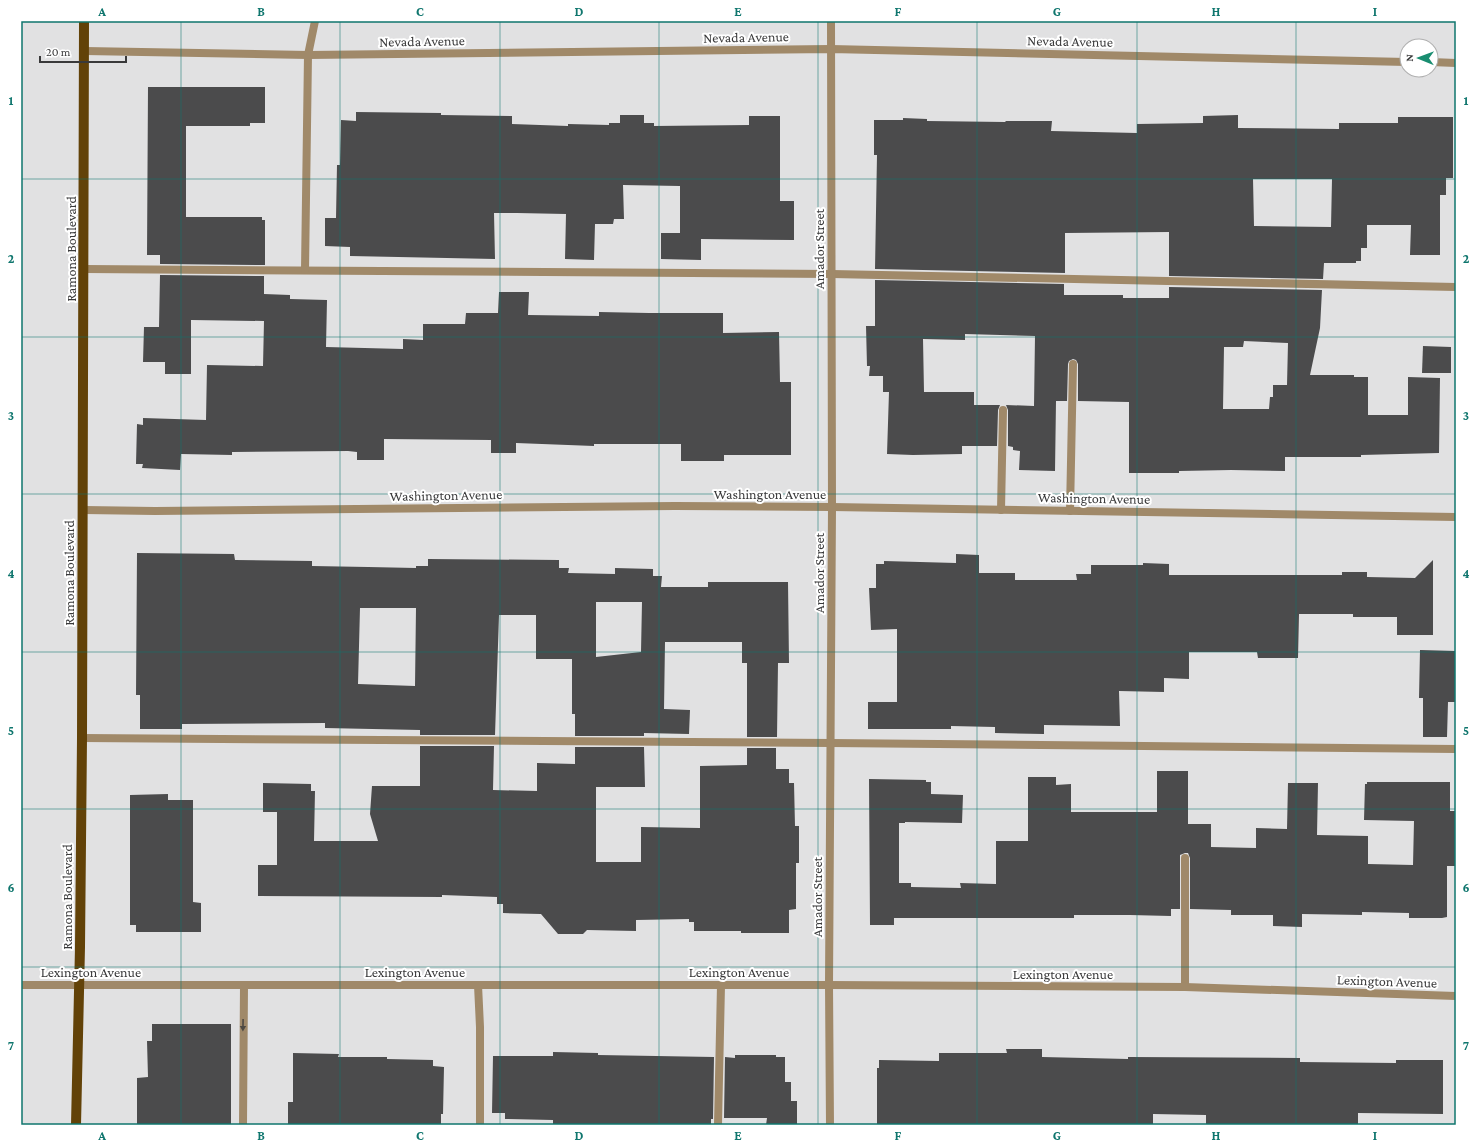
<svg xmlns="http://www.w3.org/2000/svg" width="1477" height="1146" font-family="'Crimson Pro',serif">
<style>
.building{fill:#4b4b4c;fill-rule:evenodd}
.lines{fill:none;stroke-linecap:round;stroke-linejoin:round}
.service{stroke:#a08969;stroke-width:8}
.minor{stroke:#a08969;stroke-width:8}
.tertiary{stroke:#a08969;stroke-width:8}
.primary{stroke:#624208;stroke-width:10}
.oneway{fill:#4e4943}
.grid{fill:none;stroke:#0f766e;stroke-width:1;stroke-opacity:0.55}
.labels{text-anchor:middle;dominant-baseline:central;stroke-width:4;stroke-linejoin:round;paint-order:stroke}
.street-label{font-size:14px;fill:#39393a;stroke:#fff}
.neatline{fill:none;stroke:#0f766e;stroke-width:1.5}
.grid-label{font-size:13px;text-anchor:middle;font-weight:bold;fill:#0f766e}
</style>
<rect width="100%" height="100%" fill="#e1e1e2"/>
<g class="building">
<path d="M 148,87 L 265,87 L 265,123 L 250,123 L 250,126 L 186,126 L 186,217 L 262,217 L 262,220 L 265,220 L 265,265 L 160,264 L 160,255 L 147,255 Z"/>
<path d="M 356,112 L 441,113 L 441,115 L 512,116 L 512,124 L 568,126 L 568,124 L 609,125 L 609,123 L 620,123 L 620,115 L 644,115 L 644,123 L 654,123 L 654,126 L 749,125 L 749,116 L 780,116 L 780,201 L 794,201 L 794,240 L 701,239 L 701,260 L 661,259 L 661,233 L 680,233 L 680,186 L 623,185 L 624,219 L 614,219 L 613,224 L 595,224 L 594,260 L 565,259 L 566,214 L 517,213 L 494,213 L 495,259 L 350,256 L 350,247 L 325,246 L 325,218 L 336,218 L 337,165 L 340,165 L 341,120 L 356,121 Z"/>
<path d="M 1238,115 L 1238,128 L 1339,129 L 1339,123 L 1398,123 L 1398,117 L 1453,117 L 1453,178 L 1446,178 L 1446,195 L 1440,195 L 1440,255 L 1410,255 L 1411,225 L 1367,225 L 1367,248 L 1361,248 L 1361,261 L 1356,261 L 1356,263 L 1324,263 L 1323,279 L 1169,276 L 1169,232 L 1065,233 L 1065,273 L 875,269 L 877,155 L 874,155 L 874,120 L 903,120 L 903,118 L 927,119 L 927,121 L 1005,122 L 1006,121 L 1052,121 L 1051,131 L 1137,133 L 1137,124 L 1203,123 L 1203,116 ZM 1253,179 L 1332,179 L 1331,227 L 1254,226 Z"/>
<path d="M 160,275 L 264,276 L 264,294 L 290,295 L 290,299 L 327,300 L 326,347 L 403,349 L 403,339 L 423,340 L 423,324 L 465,324 L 466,313 L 498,313 L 499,292 L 529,292 L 528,315 L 599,316 L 599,312 L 649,313 L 723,313 L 723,333 L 779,332 L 780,382 L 791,382 L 791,455 L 724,455 L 724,461 L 681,461 L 681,444 L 594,444 L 594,446 L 516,443 L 516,453 L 491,453 L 491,440 L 384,439 L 384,460 L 357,460 L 357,452 L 348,451 L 232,452 L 232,455 L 181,454 L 180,470 L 142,468 L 143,464 L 136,464 L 137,424 L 143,425 L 143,418 L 206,420 L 207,365 L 263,366 L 264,321 L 191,320 L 191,374 L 165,374 L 165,362 L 143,362 L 144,327 L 159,327 Z"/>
<path d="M 875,280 L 1064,284 L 1064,295 L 1123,295 L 1123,298 L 1169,298 L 1169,287 L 1322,290 L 1320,328 L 1310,375 L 1354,375 L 1354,377 L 1368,377 L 1368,415 L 1408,415 L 1408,377 L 1440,378 L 1439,453 L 1361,455 L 1361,457 L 1285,457 L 1285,471 L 1231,470 L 1179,471 L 1179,473 L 1129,473 L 1129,402 L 1078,401 L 1078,364 L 1076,360 L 1073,359 L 1069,361 L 1068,364 L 1067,401 L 1056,401 L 1055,471 L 1019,470 L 1020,451 L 1013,450 L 1013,447 L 1008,446 L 1008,410 L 1006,405 L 1034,406 L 1035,336 L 965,334 L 965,340 L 923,339 L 924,392 L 974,392 L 974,405 L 1000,405 L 998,410 L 997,446 L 962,446 L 962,454 L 913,455 L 887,454 L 889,392 L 883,392 L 883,376 L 869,376 L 870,366 L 867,366 L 866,326 L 875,326 ZM 1244,341 L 1288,343 L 1287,385 L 1273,385 L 1273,397 L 1270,397 L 1269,409 L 1223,409 L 1224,347 L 1243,347 Z"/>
<path d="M 1423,346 L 1451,347 L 1451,373 L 1422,373 Z"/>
<path d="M 137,553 L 234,554 L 235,560 L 312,561 L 312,566 L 368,567 L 416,568 L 416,566 L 428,566 L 428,559 L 559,560 L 559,568 L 569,568 L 568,573 L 615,574 L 615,568 L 653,569 L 653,576 L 662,576 L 661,587 L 708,587 L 708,582 L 788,582 L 789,663 L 778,663 L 777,737 L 747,737 L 747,663 L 742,663 L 742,642 L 665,642 L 664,709 L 690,710 L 689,734 L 644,733 L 644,736 L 575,736 L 575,714 L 572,714 L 572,659 L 536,659 L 536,615 L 499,615 L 495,735 L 420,735 L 420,730 L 325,728 L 325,723 L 182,724 L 182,729 L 140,729 L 140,695 L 136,695 ZM 596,602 L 642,602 L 641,652 L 596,657 ZM 360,608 L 416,608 L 415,686 L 358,684 Z"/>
<path d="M 956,554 L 979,555 L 979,573 L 1015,573 L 1015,580 L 1077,580 L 1076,574 L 1091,574 L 1091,565 L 1143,565 L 1143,563 L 1169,564 L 1169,575 L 1342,575 L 1342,572 L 1367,572 L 1367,577 L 1415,578 L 1433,560 L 1433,635 L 1397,635 L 1397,617 L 1353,617 L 1353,614 L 1299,614 L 1298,658 L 1258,658 L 1257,652 L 1189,652 L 1189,679 L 1164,678 L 1164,692 L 1119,691 L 1120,726 L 1044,725 L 1044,734 L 995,733 L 995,727 L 951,726 L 951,729 L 868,729 L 868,702 L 897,702 L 897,629 L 871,630 L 869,588 L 876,588 L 876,564 L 884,564 L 884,561 L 956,563 Z"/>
<path d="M 1420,650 L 1456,651 L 1456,702 L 1448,702 L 1447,737 L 1423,737 L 1423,698 L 1419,698 Z"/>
<path d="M 420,746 L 494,746 L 493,790 L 537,791 L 537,763 L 575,764 L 575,747 L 644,747 L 645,787 L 596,787 L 596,862 L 641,862 L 641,827 L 700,828 L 700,766 L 747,765 L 747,748 L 776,748 L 776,769 L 789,769 L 789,783 L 794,783 L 795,826 L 799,826 L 799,863 L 796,863 L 796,909 L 789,910 L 789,933 L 741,933 L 741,931 L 694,931 L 694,922 L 689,922 L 689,919 L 636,920 L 636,931 L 587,930 L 583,934 L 558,934 L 541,914 L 503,913 L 503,904 L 497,904 L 497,897 L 442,895 L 442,897 L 258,896 L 258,865 L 277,865 L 277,812 L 263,812 L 263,783 L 311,784 L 311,791 L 315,791 L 314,841 L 378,841 L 370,814 L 372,786 L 420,786 Z"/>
<path d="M 1157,771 L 1188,771 L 1188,824 L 1211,824 L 1211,847 L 1256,848 L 1256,828 L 1287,829 L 1288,783 L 1318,783 L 1317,835 L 1368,836 L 1368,864 L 1413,865 L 1414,821 L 1364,820 L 1365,784 L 1367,784 L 1367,782 L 1450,782 L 1450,811 L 1456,811 L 1456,866 L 1447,866 L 1447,917 L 1442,918 L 1409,918 L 1409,913 L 1362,912 L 1362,915 L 1302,914 L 1302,927 L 1273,926 L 1273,915 L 1231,915 L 1231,910 L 1190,909 L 1190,858 L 1188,853 L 1185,853 L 1180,855 L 1180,909 L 1171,909 L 1171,916 L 1130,915 L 1074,915 L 1074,918 L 894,918 L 894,925 L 870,925 L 869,779 L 926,780 L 926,782 L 931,782 L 931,794 L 963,795 L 962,823 L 905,822 L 905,823 L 899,823 L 899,883 L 911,883 L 911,887 L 961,888 L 960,883 L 996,884 L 996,841 L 1028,841 L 1028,777 L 1056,777 L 1056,785 L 1071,784 L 1071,812 L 1157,812 Z"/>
<path d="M 168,794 L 168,800 L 193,800 L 193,902 L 201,903 L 201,932 L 136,932 L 136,925 L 130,925 L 130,795 Z"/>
<path d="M 152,1024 L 231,1024 L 231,1125 L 137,1125 L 137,1078 L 148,1077 L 147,1041 L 152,1041 Z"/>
<path d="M 1006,1049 L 1042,1049 L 1042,1057 L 1128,1059 L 1128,1057 L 1300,1058 L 1300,1062 L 1396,1063 L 1396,1060 L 1443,1060 L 1443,1114 L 1358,1113 L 1358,1125 L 1206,1125 L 1206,1115 L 1153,1114 L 1153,1125 L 877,1125 L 877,1068 L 879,1068 L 879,1060 L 939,1061 L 939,1053 L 1007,1053 Z"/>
<path d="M 553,1052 L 598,1053 L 598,1055 L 714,1057 L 713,1119 L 711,1119 L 711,1125 L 553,1125 L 553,1120 L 505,1119 L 505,1113 L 492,1113 L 493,1056 L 553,1056 Z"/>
<path d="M 293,1053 L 339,1054 L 338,1057 L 387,1057 L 387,1059 L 433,1060 L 433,1066 L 444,1067 L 443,1114 L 441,1114 L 441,1125 L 288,1125 L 288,1102 L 293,1102 Z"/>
<path d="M 735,1055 L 776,1055 L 776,1057 L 785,1057 L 785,1082 L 791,1082 L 791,1101 L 797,1101 L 797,1125 L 766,1125 L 767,1118 L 724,1118 L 725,1057 L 735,1058 Z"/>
</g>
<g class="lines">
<g class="service">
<path d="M 85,269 L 832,274 L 1456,287"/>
<path d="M 305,270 L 308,55 L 315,21"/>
<path d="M 1001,510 L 1003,410"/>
<path d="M 1070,511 L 1073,364"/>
<path d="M 82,738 L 831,743 L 1456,749"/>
<path d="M 1185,858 L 1185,987"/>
<path d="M 478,985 L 480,1027 L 480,1125"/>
<path d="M 243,1125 L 244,986"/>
<path d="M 718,1125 L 721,985"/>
</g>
<g class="minor">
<path d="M 85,51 L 308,55 L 831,49 L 1407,62"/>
<path d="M 1431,62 L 1456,63"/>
<path d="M 84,510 L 155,511 L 675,506 L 832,507 L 1456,517"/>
<path d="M 830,1125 L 829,985 L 832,507 L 831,21"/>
</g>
<path class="tertiary" d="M 21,985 L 829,985 L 1185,987 L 1456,996"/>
<path class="primary" d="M 76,1125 L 80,947 L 82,738 L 84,21"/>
</g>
<defs><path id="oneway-solid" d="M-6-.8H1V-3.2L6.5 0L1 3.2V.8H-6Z"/></defs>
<use class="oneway" href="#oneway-solid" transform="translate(243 1025) rotate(91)"/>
<path class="grid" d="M 181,21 L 181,1125M 340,21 L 340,1125M 500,21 L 500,1125M 659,21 L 659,1125M 818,21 L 818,1125M 977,21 L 977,1125M 1137,21 L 1137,1125M 1296,21 L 1296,1125M 21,179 L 1456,179M 21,337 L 1456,337M 21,494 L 1456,494M 21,652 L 1456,652M 21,809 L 1456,809M 21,967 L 1456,967"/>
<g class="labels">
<g class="street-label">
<text transform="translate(746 37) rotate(-1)">Nevada Avenue</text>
<text transform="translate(422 41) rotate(-1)">Nevada Avenue</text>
<text transform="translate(1070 41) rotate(1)">Nevada Avenue</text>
<text transform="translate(71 249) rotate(-90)">Ramona Boulevard</text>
<text transform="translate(819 249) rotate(-90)">Amador Street</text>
<text x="770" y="494">Washington Avenue</text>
<text transform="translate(446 495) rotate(-1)">Washington Avenue</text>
<text transform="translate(1094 498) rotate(1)">Washington Avenue</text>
<text transform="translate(69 573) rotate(-90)">Ramona Boulevard</text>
<text transform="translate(819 573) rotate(-90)">Amador Street</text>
<text transform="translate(67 897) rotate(-90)">Ramona Boulevard</text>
<text transform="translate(817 897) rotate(-90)">Amador Street</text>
<text x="91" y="972">Lexington Avenue</text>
<text x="415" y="972">Lexington Avenue</text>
<text x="739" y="972">Lexington Avenue</text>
<text x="1063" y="974">Lexington Avenue</text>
<text transform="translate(1387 981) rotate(2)">Lexington Avenue</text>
</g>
</g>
<rect width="1477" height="1146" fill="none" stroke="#ffffff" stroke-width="44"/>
<g transform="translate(1419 58) rotate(271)"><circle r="19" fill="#ffffff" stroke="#b0b0b0"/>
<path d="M0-3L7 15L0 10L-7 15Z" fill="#198d70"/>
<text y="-6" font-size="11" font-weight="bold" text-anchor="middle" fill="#39393a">N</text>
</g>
<path d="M40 56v6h86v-6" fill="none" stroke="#39393a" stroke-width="2"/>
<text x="46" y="56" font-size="12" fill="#39393a" stroke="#ffffff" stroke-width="3" paint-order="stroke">20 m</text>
<rect x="22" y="22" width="1433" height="1102" class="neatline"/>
<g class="grid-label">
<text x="102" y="16">A</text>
<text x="261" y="16">B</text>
<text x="420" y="16">C</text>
<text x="579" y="16">D</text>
<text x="738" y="16">E</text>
<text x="898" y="16">F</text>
<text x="1057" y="16">G</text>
<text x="1216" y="16">H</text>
<text x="1375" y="16">I</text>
<text x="11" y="105">1</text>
<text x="1466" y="105">1</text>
<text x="11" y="263">2</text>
<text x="1466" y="263">2</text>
<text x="11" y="420">3</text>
<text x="1466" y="420">3</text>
<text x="11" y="578">4</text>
<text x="1466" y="578">4</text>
<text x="11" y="735">5</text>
<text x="1466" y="735">5</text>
<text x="11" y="892">6</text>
<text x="1466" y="892">6</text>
<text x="11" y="1050">7</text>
<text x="1466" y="1050">7</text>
<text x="102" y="1140">A</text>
<text x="261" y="1140">B</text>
<text x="420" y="1140">C</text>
<text x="579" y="1140">D</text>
<text x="738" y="1140">E</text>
<text x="898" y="1140">F</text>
<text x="1057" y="1140">G</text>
<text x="1216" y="1140">H</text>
<text x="1375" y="1140">I</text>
</g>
</svg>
